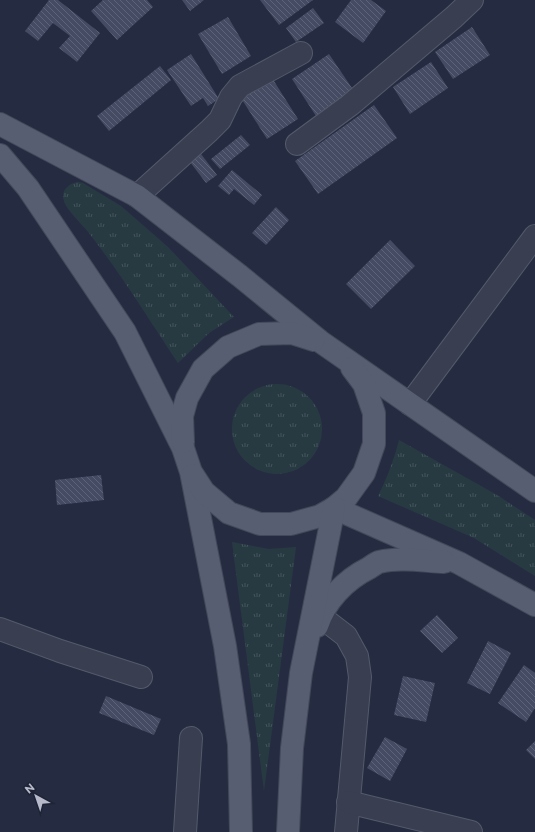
<svg xmlns="http://www.w3.org/2000/svg" width="535" height="832" font-family="Montserrat,sans-serif">
<style>
.grass{fill:url(#grass-tufts)}
.building{fill:url(#building-back-hatch)}
.lines{fill:none;stroke-linecap:round;stroke-linejoin:round}
.minor-casing{stroke:#545a6b;stroke-width:24}
.major-casing{stroke:#43485a;stroke-width:24}
.minor{stroke:#393f51;stroke-width:22}
.major{stroke:#575e71;stroke-width:22}
</style>
<defs>
<pattern id="grass-tufts" width="24" height="20" patternUnits="userSpaceOnUse"><rect width="24" height="20" fill="#273a42"/><path d="M3 7l-1-3M5 7V3M7 7l1-3M15 17l-1-3M17 17v-4M19 17l1-3" fill="none" stroke="#44545c"/></pattern>
<pattern id="building-back-hatch" width="6" height="6" patternUnits="userSpaceOnUse"><rect width="6" height="6" fill="#444b63"/><path d="M-1 5l2 2M0 0l6 6M5-1l2 2" fill="none" stroke="#5d6378"/></pattern>
</defs>
<rect width="100%" height="100%" fill="#252c41"/>
<g class="grass">
<path d="M 78,182 L 83,183 L 121,206 L 168,247 L 234,317 L 209,333 L 178,363 C 150,321 123,277 92,237 C 86,228 66,210 64,201 C 60,191 69,183 78,182 Z"/>
<circle cx="277" cy="429" r="45"/>
<path d="M 399,440 L 497,495 L 535,520 L 535,576 L 474,538 L 378,496 C 387,478 394,460 399,440 Z"/>
<path d="M 232,542 L 269,549 L 296,547 L 264,791 Z"/>
</g>
<g class="building">
<path d="M 49,0 L 58,0 L 100,33 L 77,62 L 59,48 L 70,36 L 53,23 L 38,41 L 25,31 Z"/>
<path d="M 103,0 L 147,0 L 153,7 L 117,40 L 91,11 Z"/>
<path d="M 182,0 L 204,0 L 190,11 Z"/>
<path d="M 260,0 L 313,0 L 279,25 Z"/>
<path d="M 351,0 L 371,0 L 386,11 L 363,43 L 335,22 Z"/>
<path d="M 313,8 L 324,23 L 296,42 L 286,28 Z"/>
<path d="M 228,17 L 251,56 L 222,74 L 198,34 Z"/>
<path d="M 472,27 L 490,55 L 453,79 L 435,52 Z"/>
<path d="M 191,54 L 219,99 L 208,106 L 203,98 L 191,106 L 167,70 Z"/>
<path d="M 329,54 L 354,91 L 316,116 L 292,79 Z"/>
<path d="M 431,62 L 448,88 L 410,114 L 393,87 Z"/>
<path d="M 160,66 L 171,80 L 109,131 L 97,116 Z"/>
<path d="M 272,78 L 298,119 L 267,139 L 241,98 Z"/>
<path d="M 374,105 L 397,138 L 318,194 L 295,161 Z"/>
<path d="M 241,135 L 250,145 L 220,169 L 211,159 Z"/>
<path d="M 198,150 L 217,175 L 206,183 L 187,158 Z"/>
<path d="M 232,170 L 262,195 L 254,205 L 234,189 L 229,195 L 218,186 Z"/>
<path d="M 276,207 L 289,220 L 266,245 L 252,233 Z"/>
<path d="M 390,240 L 415,266 L 371,309 L 346,284 Z"/>
<path d="M 101,475 L 104,500 L 57,505 L 55,480 Z"/>
<path d="M 437,615 L 458,638 L 442,653 L 420,631 Z"/>
<path d="M 488,641 L 511,653 L 490,694 L 467,683 Z"/>
<path d="M 524,665 L 535,673 L 535,708 L 526,722 L 498,703 Z"/>
<path d="M 403,676 L 435,683 L 426,722 L 394,715 Z"/>
<path d="M 106,696 L 161,719 L 154,735 L 99,713 Z"/>
<path d="M 385,737 L 407,749 L 390,781 L 367,768 Z"/>
<path d="M 535,741 L 535,759 L 526,750 Z"/>
</g>
<g class="lines">
<g class="minor-casing">
<g id="minor">
<path d="M 297,144 L 350,105 L 454,17 L 472,0"/>
<path d="M 137,196 L 209,131 L 220,120 L 231,97 L 240,86 L 301,53"/>
<path d="M 410,404 L 535,236"/>
<path d="M 320,616 L 346,636 L 357,656 L 360,677 L 346,832"/>
<path d="M 0,629 L 60,651 L 141,677"/>
<path d="M 348,802 L 471,832"/>
<path d="M 185,832 L 191,738"/>
</g>
</g>
<g class="major-casing">
<g id="major">
<path d="M 0,124 L 137,196 L 240,276 L 321,342 L 535,491"/>
<path d="M 0,155 L 28,188 L 125,332 L 183,448 L 191,472 L 225,646 L 239,744 L 241,832"/>
<path d="M 183,442 L 182,416 L 187,398 L 203,369 L 228,347 L 259,334 L 292,333 L 314,340"/>
<path d="M 193,475 L 204,492 L 229,513 L 260,524 L 291,524 L 320,516 L 334,508 L 346,498 L 364,473 L 374,444 L 374,413 L 364,384 L 352,368"/>
<path d="M 334,508 L 459,563 L 535,605"/>
<path d="M 317,626 C 325,601 345,580 369,568 C 372,566 376,563 379,562 C 400,557 423,561 444,562"/>
<path d="M 288,832 L 292,748 L 301,673 L 334,508"/>
</g>
</g>
<use href="#minor" class="minor"/>
<use href="#major" class="major"/>
</g>
<g transform="translate(36 796) rotate(320)" stroke="#1e2436" stroke-width="3" paint-order="stroke">
<path d="M0-3L7 15L0 10L-7 15Z" fill="#b6bacb"/>
<text y="-6" font-size="11" font-weight="bold" text-anchor="middle" fill="#b6bacb">N</text>
</g>
</svg>
